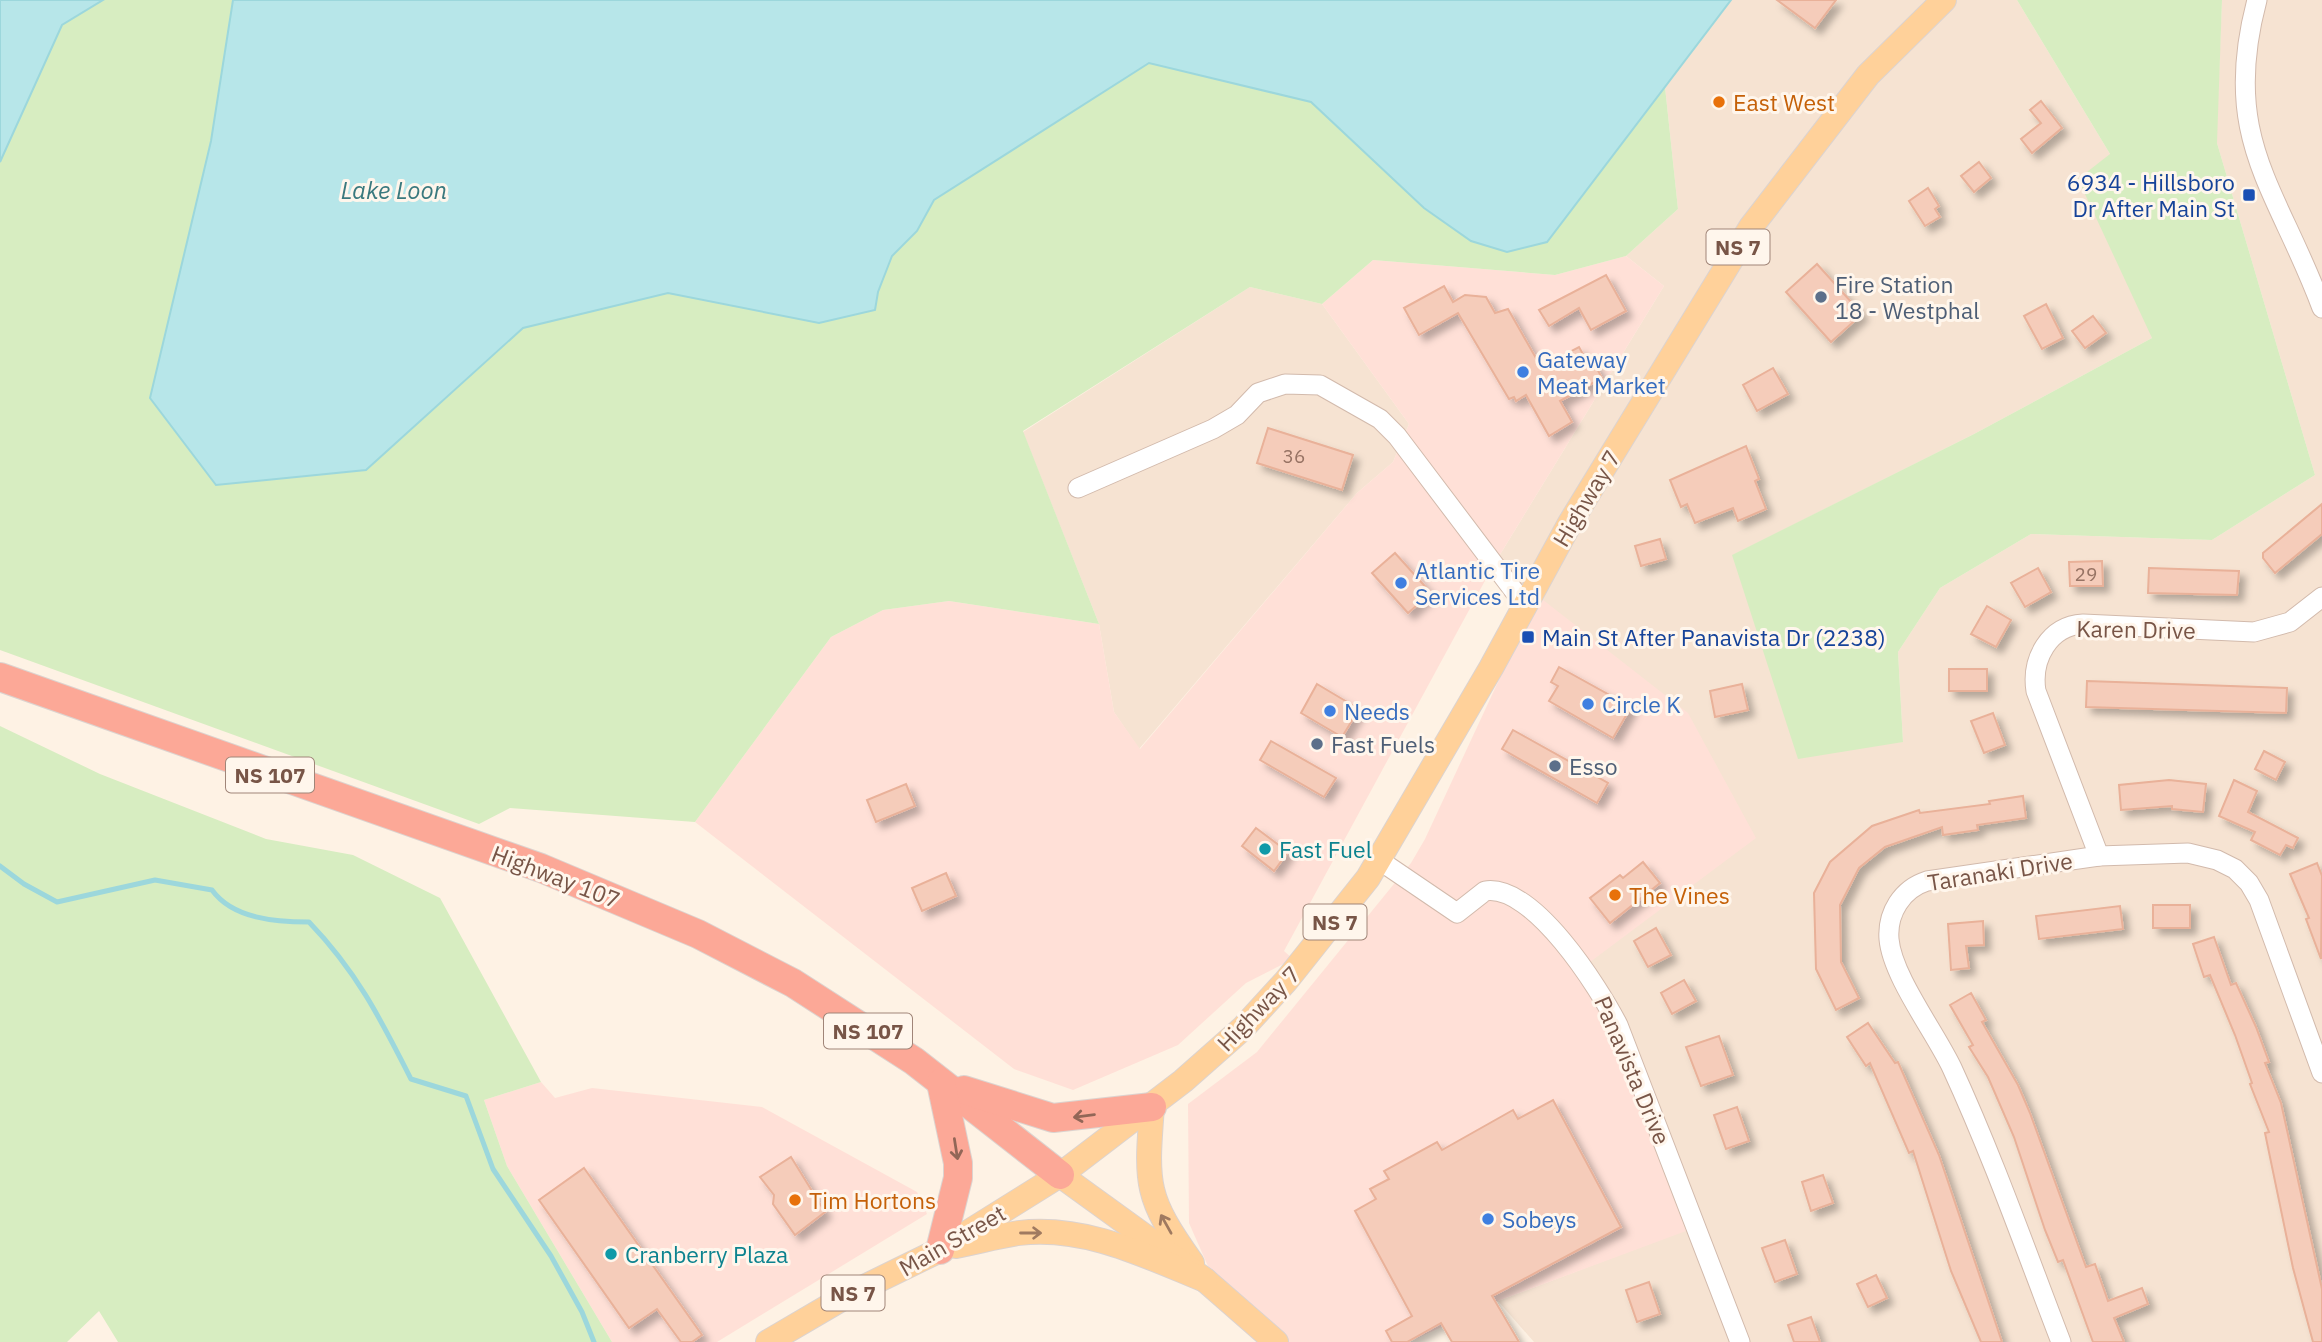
<svg xmlns="http://www.w3.org/2000/svg" width="2322" height="1342" font-family="'IBM Plex Sans',sans-serif">
<style>
.residential{fill:#f6e3d2}
.commercial{fill:#ffe0d7}
.green{fill:#d7edc1}
.water{fill:#b7e6e9;stroke:#9cd7dc;stroke-width:2}
.lines{fill:none;stroke-linecap:round;stroke-linejoin:round}
.stream{stroke:#9cd7dc;stroke-width:5}
.building{fill:#f5ccba;stroke:#e9b199;stroke-width:2;filter:url(#shadow)}
.minor-casing{stroke:#d2baac;stroke-width:21}
.major-casing{stroke:#dcd3cf;stroke-width:26}
.highway-casing{stroke:#dcd3cf;stroke-width:30}
.minor{stroke:#fff;stroke-width:19}
.major{stroke:#ffd19a;stroke-width:24}
.highway{stroke:#fca897;stroke-width:28}
.oneway{stroke:#926657}
.oneway2{stroke:#a07a60}
.food-dot{fill:#e8710a;stroke:#fff6ec;stroke-width:2.5}
.transit-dot{fill:#1a4fb4;stroke:#fff6ec;stroke-width:2.5}
.service-dot{fill:#5c6f8a;stroke:#fff6ec;stroke-width:2.5}
.shop-dot{fill:#3f7fe0;stroke:#fff6ec;stroke-width:2.5}
.culture-dot{fill:#0f9aa8;stroke:#fff6ec;stroke-width:2.5}
.labels{text-anchor:middle;dominant-baseline:central;stroke-width:6;stroke-linejoin:round;paint-order:stroke}
.number-label{font-size:19px;fill:#977364}
.shield{fill:#fff6ec;stroke:#a08578;stroke-width:2}
.shield-label{font-size:21px;font-weight:bold;fill:#785547}
.food-label{font-size:23px;fill:#c56008;stroke:#fff6ec;text-anchor:start}
.transit-label{font-size:23px;fill:#164399;stroke:#fff6ec;text-anchor:end}
.service-label{font-size:23px;fill:#4e5e75;stroke:#fff6ec;text-anchor:start}
.shop-label{font-size:23px;fill:#366cbe;stroke:#fff6ec;text-anchor:start}
.street-label{font-size:23px;fill:#785547;stroke:#fff6ec}
.culture-label{font-size:23px;fill:#0d838f;stroke:#fff6ec;text-anchor:start}
.water-label{font-size:24px;font-style:italic;fill:#3a797e;stroke:#fff6ec}
</style>
<defs>
<filter id="shadow"><feDropShadow dx="6" dy="6" stdDeviation="3.5" flood-color="#0004"/></filter>
</defs>
<rect width="100%" height="100%" fill="#fef2e4"/>
<g class="residential">
<path d="M 1731,0 L 2017,0 L 2110,154 L 2152,338 L 1974,434 L 1733,555 L 1903,742 L 1898,652 L 1940,588 L 2031,534 L 2212,540 L 2315,475 L 2217,143 L 2217,122 L 2222,0 L 2322,0 L 2322,1342 L 1534,1342 L 1498,1301 L 1686,1230 L 1578,971 L 1538,596 L 1493,566 L 1664,286 L 1626,256 L 1678,209 L 1665,87 Z"/>
<path d="M 1250,287 L 1322,304 L 1409,424 L 1393,462 L 1357,493 L 1139,749 L 1114,712 L 1099,624 L 1023,432 Z"/>
</g>
<g class="commercial">
<path d="M 1626,256 L 1664,286 L 1493,566 L 1284,951 L 1293,959 L 1246,983 L 1178,1045 L 1073,1090 L 1014,1069 L 695,822 L 831,637 L 883,610 L 949,601 L 1099,624 L 1114,712 L 1140,749 L 1357,493 L 1393,462 L 1409,424 L 1322,304 L 1373,260 L 1555,275 Z"/>
<path d="M 1538,596 L 1688,713 L 1756,838 L 1578,971 L 1596,996 L 1686,1231 L 1498,1301 L 1409,1342 L 1277,1342 L 1215,1282 L 1189,1223 L 1188,1104 L 1257,1052 L 1411,863 L 1425,839 Z"/>
<path d="M 541,1082 L 555,1098 L 592,1088 L 762,1107 L 917,1192 L 927,1214 L 717,1342 L 612,1342 L 507,1166 L 484,1100 Z"/>
</g>
<g class="green">
<path d="M 103,0 L 233,0 L 211,141 L 151,398 L 485,361 L 523,328 L 668,293 L 819,323 L 875,310 L 878,292 L 892,256 L 917,231 L 934,200 L 1149,63 L 1311,102 L 1424,208 L 1547,242 L 1665,87 L 1678,209 L 1626,256 L 1555,275 L 1373,260 L 1322,304 L 1250,287 L 1023,431 L 1099,624 L 949,601 L 883,610 L 831,637 L 695,822 L 510,808 L 479,824 L 0,650 L 0,162 L 62,25 Z"/>
<path d="M 2017,0 L 2222,0 L 2217,143 L 2315,475 L 2212,540 L 2031,534 L 1940,588 L 1898,652 L 1903,742 L 1798,759 L 1732,555 L 1974,434 L 2152,338 L 2078,179 L 2110,154 Z"/>
<path d="M 0,726 L 100,774 L 266,839 L 353,855 L 440,898 L 541,1082 L 484,1100 L 507,1166 L 612,1342 L 118,1342 L 99,1311 L 67,1342 L 0,1342 Z"/>
</g>
<g class="water">
<path d="M 0,0 L 103,0 L 62,25 L 0,162 Z"/>
<path d="M 233,0 L 1731,0 L 1547,242 L 1507,252 L 1471,241 L 1424,208 L 1311,102 L 1149,63 L 934,200 L 917,231 L 892,256 L 878,292 L 875,310 L 819,323 L 668,293 L 523,328 L 366,470 L 216,485 L 150,398 L 211,141 Z"/>
</g>
<g class="lines">
<path class="stream" d="M 0,866 L 24,884 L 57,902 L 155,880 L 212,890 C 233,919 276,922 309,922 C 357,972 380,1018 411,1079 L 466,1096 L 493,1169 L 551,1256 L 582,1312 L 594,1342"/>
</g>
<g class="building">
<path d="M 1777,0 L 1836,0 L 1815,28 Z"/>
<path d="M 2041,101 L 2062,128 L 2032,153 L 2021,139 L 2041,123 L 2030,110 Z"/>
<path d="M 1979,162 L 1991,178 L 1974,192 L 1961,176 Z"/>
<path d="M 1928,188 L 1939,206 L 1935,209 L 1940,217 L 1925,226 L 1909,201 Z"/>
<path d="M 1817,264 L 1862,314 L 1831,342 L 1786,292 Z"/>
<path d="M 1606,275 L 1626,311 L 1591,330 L 1579,308 L 1549,326 L 1539,310 Z"/>
<path d="M 1444,286 L 1453,302 L 1465,295 L 1486,297 L 1495,313 L 1508,309 L 1541,367 L 1579,347 L 1588,363 L 1593,361 L 1602,378 L 1560,401 L 1572,422 L 1549,436 L 1526,395 L 1516,401 L 1514,397 L 1509,399 L 1458,313 L 1419,335 L 1404,308 Z"/>
<path d="M 2046,304 L 2063,338 L 2042,349 L 2024,316 Z"/>
<path d="M 2093,316 L 2106,333 L 2085,348 L 2072,331 Z"/>
<path d="M 1773,368 L 1788,394 L 1757,411 L 1743,385 Z"/>
<path d="M 1268,428 L 1353,455 L 1342,490 L 1257,463 Z"/>
<path d="M 1746,446 L 1759,479 L 1755,481 L 1766,509 L 1738,521 L 1733,508 L 1695,523 L 1687,504 L 1681,507 L 1670,480 Z"/>
<path d="M 2322,504 L 2322,534 L 2275,573 L 2263,558 L 2263,553 Z"/>
<path d="M 1660,539 L 1666,559 L 1641,566 L 1635,546 Z"/>
<path d="M 1395,553 L 1431,593 L 1408,613 L 1372,573 Z"/>
<path d="M 2102,561 L 2103,586 L 2070,586 L 2069,562 Z"/>
<path d="M 2038,568 L 2051,592 L 2025,607 L 2011,583 Z"/>
<path d="M 2149,568 L 2239,571 L 2237,595 L 2148,593 Z"/>
<path d="M 1987,606 L 2011,620 L 1996,647 L 1971,634 Z"/>
<path d="M 1559,667 L 1631,707 L 1613,738 L 1549,701 L 1558,686 L 1551,682 Z"/>
<rect x="1949" y="669" width="38" height="22"/>
<path d="M 2087,681 L 2287,688 L 2286,713 L 2086,707 Z"/>
<path d="M 1317,684 L 1359,709 L 1342,737 L 1301,713 Z"/>
<path d="M 1742,684 L 1748,710 L 1715,717 L 1710,691 Z"/>
<path d="M 1993,713 L 2005,745 L 1984,753 L 1971,721 Z"/>
<path d="M 1513,730 L 1608,783 L 1597,803 L 1502,749 Z"/>
<path d="M 1271,741 L 1336,778 L 1324,797 L 1260,760 Z"/>
<path d="M 2264,751 L 2285,762 L 2276,780 L 2255,769 Z"/>
<path d="M 2169,780 L 2206,784 L 2203,812 L 2172,809 L 2172,806 L 2121,810 L 2119,785 Z"/>
<path d="M 2234,780 L 2257,791 L 2248,812 L 2298,838 L 2293,848 L 2286,845 L 2280,855 L 2251,840 L 2255,832 L 2219,816 Z"/>
<path d="M 906,784 L 915,806 L 876,822 L 867,800 Z"/>
<path d="M 2023,796 L 2026,818 L 1977,825 L 1978,830 L 1943,835 L 1942,827 L 1885,847 L 1859,868 L 1840,905 L 1841,962 L 1859,998 L 1836,1010 L 1816,969 L 1814,893 L 1830,862 L 1872,826 L 1919,810 L 1920,813 L 1990,804 L 1989,801 Z"/>
<path d="M 1256,828 L 1288,852 L 1274,871 L 1242,846 Z"/>
<path d="M 1643,862 L 1660,883 L 1610,923 L 1590,898 L 1620,875 L 1623,878 Z"/>
<path d="M 2317,863 L 2322,876 L 2321,959 L 2306,919 L 2309,918 L 2290,874 Z"/>
<path d="M 946,873 L 956,896 L 922,911 L 912,888 Z"/>
<rect x="2153" y="905" width="37" height="23"/>
<path d="M 2120,906 L 2123,929 L 2039,939 L 2036,916 Z"/>
<path d="M 1983,921 L 1984,945 L 1966,946 L 1969,968 L 1951,970 L 1948,924 Z"/>
<path d="M 1656,928 L 1671,955 L 1648,967 L 1634,941 Z"/>
<path d="M 2214,937 L 2231,985 L 2236,983 L 2256,1027 L 2269,1062 L 2265,1063 L 2281,1103 L 2322,1289 L 2322,1342 L 2313,1342 L 2293,1268 L 2265,1133 L 2269,1132 L 2250,1084 L 2252,1083 L 2235,1035 L 2210,975 L 2204,977 L 2193,944 Z"/>
<path d="M 1684,980 L 1696,1001 L 1672,1014 L 1661,993 Z"/>
<path d="M 1971,993 L 1986,1020 L 1982,1022 L 2018,1085 L 2030,1113 L 2086,1267 L 2095,1264 L 2108,1301 L 2142,1288 L 2148,1304 L 2114,1318 L 2124,1342 L 2093,1342 L 2063,1260 L 2058,1262 L 2045,1230 L 2014,1137 L 1988,1077 L 1969,1047 L 1973,1045 L 1950,1005 Z"/>
<path d="M 1868,1023 L 1895,1063 L 1898,1062 L 1939,1155 L 2002,1342 L 1981,1342 L 1951,1271 L 1913,1151 L 1909,1153 L 1870,1063 L 1866,1066 L 1847,1037 Z"/>
<path d="M 1719,1036 L 1733,1075 L 1701,1086 L 1686,1047 Z"/>
<path d="M 1553,1100 L 1621,1227 L 1492,1296 L 1519,1342 L 1452,1342 L 1441,1323 L 1407,1342 L 1392,1342 L 1386,1331 L 1412,1316 L 1355,1211 L 1376,1199 L 1370,1189 L 1389,1179 L 1384,1171 L 1437,1142 L 1442,1150 L 1513,1110 L 1518,1119 Z"/>
<path d="M 1737,1107 L 1749,1141 L 1726,1149 L 1714,1115 Z"/>
<path d="M 791,1157 L 825,1212 L 795,1235 L 773,1204 L 774,1195 L 760,1177 Z"/>
<path d="M 584,1168 L 702,1335 L 692,1342 L 681,1342 L 657,1309 L 629,1328 L 539,1200 Z"/>
<path d="M 1823,1175 L 1833,1203 L 1811,1211 L 1802,1182 Z"/>
<path d="M 1785,1240 L 1797,1274 L 1775,1282 L 1762,1248 Z"/>
<path d="M 1876,1275 L 1887,1298 L 1868,1307 L 1857,1284 Z"/>
<path d="M 1649,1282 L 1660,1314 L 1637,1322 L 1626,1290 Z"/>
<path d="M 1811,1317 L 1820,1342 L 1794,1342 L 1788,1325 Z"/>
</g>
<g class="lines">
<g class="minor-casing">
<g id="minor">
<path d="M 2257,0 C 2220,139 2277,187 2322,308"/>
<path d="M 1078,488 L 1213,429 L 1237,415 L 1258,393 L 1285,384 L 1320,385 L 1380,419 L 1397,436 L 1524,604"/>
<path d="M 2099,856 L 2036,691 C 2031,659 2049,626 2083,624 L 2254,632 L 2290,622 L 2322,597"/>
<path d="M 1379,860 L 1457,913 L 1485,891 C 1533,883 1599,988 1618,1025 L 1740,1342"/>
<path d="M 2061,1342 C 2026,1251 1993,1157 1952,1068 C 1935,1032 1892,976 1889,939 C 1887,913 1902,889 1927,881 L 2099,856 L 2188,853 L 2217,860 L 2235,869 L 2249,883 L 2259,900 L 2322,1073"/>
</g>
</g>
<g class="major-casing">
<g id="major">
<path d="M 1152,1107 C 1146,1185 1145,1197 1192,1263"/>
<path d="M 1060,1175 L 1205,1280 L 1276,1342"/>
<path d="M 956,1246 C 977,1242 998,1236 1019,1233 C 1085,1225 1146,1256 1205,1280"/>
<path d="M 768,1342 L 850,1294 L 940,1250 L 1060,1175 L 1183,1081 L 1243,1028 L 1286,981 L 1368,878 L 1491,668 L 1570,523 L 1751,227 L 1868,75 L 1944,0"/>
</g>
</g>
<g class="highway-casing">
<g id="highway">
<path d="M 0,677 L 541,868 L 698,934 L 793,983 L 914,1061 L 1060,1175"/>
<path d="M 964,1090 L 1053,1118 L 1152,1107"/>
<path d="M 940,1250 L 958,1178 L 958,1163 L 941,1083"/>
</g>
</g>
<use href="#minor" class="minor"/>
<use href="#major" class="major"/>
<use href="#highway" class="highway"/>
</g>
<defs><path id="oneway-shaft" d="M-6 0H5M1.5-3L5.5 0L1.5 3" fill="none" stroke-width="1.6" stroke-linecap="round" stroke-linejoin="round" transform="scale(1.75)"/></defs>
<g class="oneway">
<use href="#oneway-shaft" transform="translate(1084 1116) rotate(173)"/>
<use href="#oneway-shaft" transform="translate(956 1149) rotate(81)"/>
</g>
<g class="oneway2">
<use href="#oneway-shaft" transform="translate(1166 1224) rotate(-119)"/>
<use href="#oneway-shaft" transform="translate(1031 1233)"/>
</g>
<g class="food-dot">
<circle cx="1719" cy="102" r="7"/>
<circle cx="1615" cy="895" r="7"/>
<circle cx="795" cy="1200" r="7"/>
</g>
<g class="transit-dot">
<rect x="2242" y="188" width="14" height="14" rx="3.5"/>
<rect x="1521" y="630" width="14" height="14" rx="3.5"/>
</g>
<g class="service-dot">
<circle cx="1821" cy="297" r="7"/>
<circle cx="1317" cy="744" r="7"/>
<circle cx="1555" cy="766" r="7"/>
</g>
<g class="shop-dot">
<circle cx="1523" cy="372" r="7"/>
<circle cx="1401" cy="583" r="7"/>
<circle cx="1588" cy="704" r="7"/>
<circle cx="1330" cy="711" r="7"/>
<circle cx="1488" cy="1219" r="7"/>
</g>
<g class="culture-dot">
<circle cx="1265" cy="849" r="7"/>
<circle cx="611" cy="1254" r="7"/>
</g>
<g class="labels">
<g class="number-label">
<text x="1294" y="456">36</text>
<text x="2086" y="574">29</text>
</g>
<g class="shield">
<rect x="1706.5" y="229.5" width="63" height="35" rx="5"/>
<rect x="226" y="757.5" width="88" height="35" rx="5"/>
<rect x="1303.5" y="904.5" width="63" height="35" rx="5"/>
<rect x="824" y="1013.5" width="88" height="35" rx="5"/>
<rect x="821.5" y="1275.5" width="63" height="35" rx="5"/>
</g>
<g class="shield-label">
<text x="1738" y="247">NS 7</text>
<text x="270" y="775">NS 107</text>
<text x="1335" y="922">NS 7</text>
<text x="868" y="1031">NS 107</text>
<text x="853" y="1293">NS 7</text>
</g>
<g class="food-label">
<text x="1733" y="102">East West</text>
<text x="1629" y="895">The Vines</text>
<text x="809" y="1200">Tim Hortons</text>
</g>
<g class="transit-label">
<text x="2235" y="182">6934 - Hillsboro<tspan x="2235" dy="26">Dr After Main St</tspan></text>
<text x="1542" y="637" text-anchor="start">Main St After Panavista Dr (2238)</text>
</g>
<g class="service-label">
<text x="1835" y="284">Fire Station<tspan x="1835" dy="26">18 - Westphal</tspan></text>
<text x="1331" y="744">Fast Fuels</text>
<text x="1569" y="766">Esso</text>
</g>
<g class="shop-label">
<text x="1537" y="359">Gateway<tspan x="1537" dy="26">Meat Market</tspan></text>
<text x="1415" y="570">Atlantic Tire<tspan x="1415" dy="26">Services Ltd</tspan></text>
<text x="1602" y="704">Circle K</text>
<text x="1344" y="711">Needs</text>
<text x="1502" y="1219">Sobeys</text>
</g>
<g class="street-label">
<text transform="translate(1586 498) rotate(-59)">Highway 7</text>
<text transform="translate(2136 629) rotate(1)">Karen Drive</text>
<text transform="translate(2000 871) rotate(-9)">Taranaki Drive</text>
<text transform="translate(556 876) rotate(21)">Highway 107</text>
<text transform="translate(1258 1008) rotate(-46)">Highway 7</text>
<text transform="translate(1633 1070) rotate(67)">Panavista Drive</text>
<text transform="translate(952 1240) rotate(-30)">Main Street</text>
</g>
<g class="culture-label">
<text x="1279" y="849">Fast Fuel</text>
<text x="625" y="1254">Cranberry Plaza</text>
</g>
<g class="water-label">
<text x="394" y="190">Lake Loon</text>
</g>
</g>
</svg>
